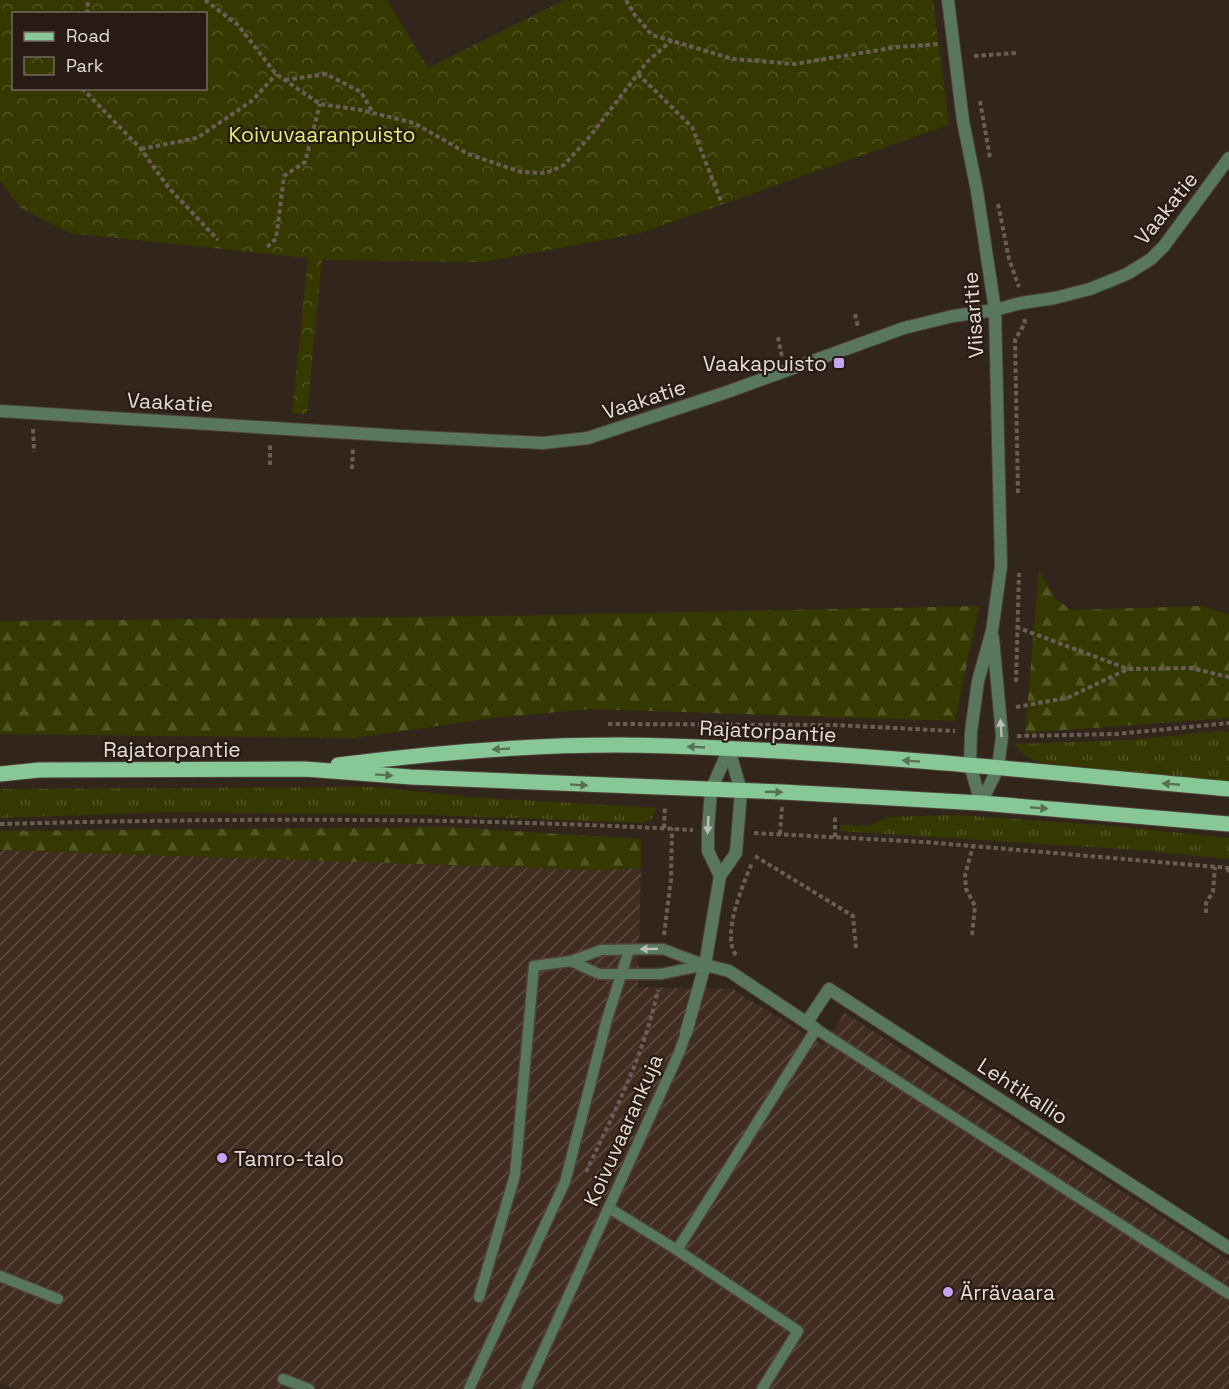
<svg xmlns="http://www.w3.org/2000/svg" width="1229" height="1389" font-family="'Space Grotesk',sans-serif">
<style>
.industrial{fill:url(#industrial-furrows)}
.grass{fill:url(#grass-tufts)}
.forest{fill:url(#forest-firs)}
.park{fill:url(#park-crowns);fill-rule:evenodd}
.lines{fill:none;stroke-linecap:round;stroke-linejoin:round}
.service-casing{stroke:#4f423a;stroke-width:13}
.minor-casing{stroke:#4f423a;stroke-width:14}
.tertiary-casing{stroke:#4f423a;stroke-width:14}
.primary-casing{stroke:#4f423a;stroke-width:17}
.path{stroke:#695d55;stroke-width:4;stroke-dasharray:4.5 3;stroke-linecap:butt}
.service{stroke:#59775f;stroke-width:10}
.minor{stroke:#59775f;stroke-width:12}
.tertiary{stroke:#59775f;stroke-width:12}
.primary{stroke:#88c796;stroke-width:15}
.oneway{fill:#bbbeb2}
.oneway2{fill:#587154}
.poi-dot{fill:#c6a6f0;stroke:#281b13;stroke-width:2}
.labels{text-anchor:middle;dominant-baseline:central;stroke-width:4.5;stroke-linejoin:round;paint-order:stroke}
.park-label{font-size:21px;fill:#e1ed79;stroke:#281b13}
.street-label{font-size:21px;fill:#e5dcd6;stroke:#281b13}
.poi-label{font-size:21px;fill:#e5dcd6;stroke:#281b13;text-anchor:start}
</style>
<defs>
<pattern id="industrial-furrows" width="10" height="10" patternUnits="userSpaceOnUse" patternTransform="scale(1.5)"><rect width="10" height="10" fill="#402d20"/><path d="M-1 1l2-2M0 10L10 0M9 11l2-2" fill="none" stroke="#5b4b40"/></pattern>
<pattern id="grass-tufts" width="24" height="20" patternUnits="userSpaceOnUse" patternTransform="scale(1.5)"><rect width="24" height="20" fill="#353900"/><path d="M3 7l-1-3M5 7V3M7 7l1-3M15 17l-1-3M17 17v-4M19 17l1-3" fill="none" stroke="#525524"/></pattern>
<pattern id="forest-firs" width="22" height="20" patternUnits="userSpaceOnUse" patternTransform="scale(1.5)"><rect width="22" height="20" fill="#353900"/><path d="M5 1l3.5 6h-7zM16 11l3.5 6h-7z" fill="#525524"/></pattern>
<pattern id="park-crowns" width="20" height="18" patternUnits="userSpaceOnUse" patternTransform="scale(1.5)"><rect width="20" height="18" fill="#353900"/><path d="M2 6a3 3 0 1 1 6 0M12 15a3 3 0 1 1 6 0" fill="none" stroke="#525524"/></pattern>
</defs>
<rect width="100%" height="100%" fill="#32251c"/>
<path class="industrial" d="M 0,850 L 596,870 L 641,868 L 638,987 L 732,989 L 823,1045 L 845,1013 L 1229,1260 L 1229,1389 L 16,1389 L 0,1383 Z"/>
<g class="grass">
<path d="M 1218,731 L 1229,732 L 1229,782 L 1038,762 L 1027,757 L 1014,744 L 1130,740 Z"/>
<path d="M 376,787 L 468,797 L 656,808 L 652,819 L 643,823 L 433,815 L 167,812 L 0,818 L 0,789 Z"/>
<path d="M 959,815 L 1114,826 L 1229,838 L 1229,859 L 1138,850 L 840,831 L 841,825 L 869,826 L 889,817 Z"/>
</g>
<g class="forest">
<path d="M 1039,570 L 1055,598 L 1071,610 L 1203,606 L 1229,615 L 1229,718 L 1025,733 Z"/>
<path d="M 979,606 L 955,721 L 591,709 L 492,718 L 354,738 L 0,734 L 0,621 L 497,616 Z"/>
<path d="M 448,827 L 641,839 L 641,868 L 596,870 L 0,850 L 0,831 Z"/>
</g>
<path class="park" d="M 0,0 L 387,0 L 428,68 L 564,0 L 933,0 L 949,125 L 640,233 L 484,262 L 322,260 L 307,414 L 292,413 L 308,258 L 69,233 L 21,208 L 0,181 ZM 14,14 L 206,14 L 206,88 L 14,88 Z"/>
<g class="lines">
<g class="service-casing">
<g id="service">
<path d="M 571,961 L 599,974 L 661,974 L 705,965"/>
<path d="M 609,1208 L 677,1250 L 798,1331 L 762,1389"/>
<path d="M 677,1250 L 816,1029 L 1229,1294"/>
<path d="M 0,1276 L 58,1299"/>
<path d="M 479,1297 L 515,1175 L 534,966 L 571,961 L 601,950 L 663,949 L 705,965"/>
<path d="M 283,1379 L 309,1389"/>
<path d="M 469,1389 L 565,1182 L 607,1019 L 629,950"/>
<path d="M 526,1389 L 679,1053 L 686,1033"/>
</g>
</g>
<g class="minor-casing">
<g id="minor">
<path d="M 0,411 L 400,436 L 543,443 L 588,438 L 727,392 L 904,328 L 953,316 L 995,310 L 1021,303 L 1055,298 L 1090,289 L 1127,274 L 1151,259 L 1164,246 L 1229,158"/>
<path d="M 720,876 L 708,851 L 708,830 L 711,790 L 729,749"/>
<path d="M 705,965 L 729,971 L 816,1029"/>
<path d="M 807,1022 L 829,989 L 1229,1248"/>
<path d="M 686,1033 L 705,965 L 720,876 L 736,853 L 741,791 L 729,749"/>
</g>
</g>
<g class="tertiary-casing">
<g id="tertiary">
<path d="M 948,0 L 963,121 L 977,191 L 995,310 L 1001,566 L 992,631 L 978,681 L 971,732 L 970,765 L 981,803"/>
<path d="M 981,803 L 998,768 L 1002,736 L 993,638"/>
</g>
</g>
<g class="primary-casing">
<g id="primary">
<path d="M 338,765 C 447,751 558,742 668,746 C 855,752 1042,772 1229,789"/>
<path d="M 0,774 L 39,770 L 305,769 L 411,777 L 783,792 L 981,803 L 1229,824"/>
</g>
</g>
<g class="path">
<path d="M 205,0 L 238,25 L 276,74 L 320,104 L 361,110 L 414,123 L 468,154 L 521,172 L 546,173 L 564,165 L 591,135 L 647,62 L 672,40"/>
<path d="M 626,0 L 634,14 L 652,35 L 733,59 L 795,64 L 897,47 L 939,44"/>
<path d="M 87,14 L 88,0"/>
<path d="M 974,56 L 1016,53"/>
<path d="M 638,74 L 692,127 L 722,204"/>
<path d="M 285,80 L 326,74 L 361,92 L 373,113"/>
<path d="M 82,88 L 141,149 L 168,187 L 218,240"/>
<path d="M 980,101 L 990,158"/>
<path d="M 141,149 L 197,138 L 253,100 L 276,74"/>
<path d="M 998,204 L 1009,259 L 1019,287"/>
<path d="M 267,247 L 276,239 L 284,176 L 305,162 L 320,104"/>
<path d="M 855,314 L 858,327"/>
<path d="M 778,337 L 782,357"/>
<path d="M 33,429 L 34,452"/>
<path d="M 270,465 L 270,445"/>
<path d="M 352,469 L 353,448"/>
<path d="M 1018,493 L 1015,340 L 1025,323 L 1024,318"/>
<path d="M 1016,627 L 1128,669"/>
<path d="M 1016,682 L 1019,573"/>
<path d="M 1016,707 L 1067,698 L 1128,669 L 1191,668 L 1229,677"/>
<path d="M 608,724 L 834,725 L 955,731"/>
<path d="M 1017,736 L 1117,734 L 1229,723"/>
<path d="M 0,824 C 231,818 462,817 693,830"/>
<path d="M 664,828 L 665,806"/>
<path d="M 754,833 L 925,842 L 1229,868"/>
<path d="M 780,834 L 782,807"/>
<path d="M 835,837 L 835,816"/>
<path d="M 755,856 L 853,916 L 856,948"/>
<path d="M 1228,868 L 1229,875"/>
<path d="M 1206,913 L 1206,903 L 1213,892 L 1215,867"/>
<path d="M 664,935 L 671,879 L 672,828"/>
<path d="M 972,935 L 975,906 L 966,889 L 965,875 L 973,846"/>
<path d="M 736,955 C 721,936 743,884 752,863"/>
<path d="M 586,1172 C 614,1113 644,1055 658,990"/>
</g>
<use href="#service" class="service"/>
<use href="#minor" class="minor"/>
<use href="#tertiary" class="tertiary"/>
<use href="#primary" class="primary"/>
</g>
<defs><path id="oneway-solid" d="M-6-.8H1V-3.2L6.5 0L1 3.2V.8H-6Z" transform="scale(1.5)"/></defs>
<g class="oneway">
<use href="#oneway-solid" transform="translate(1001 728) rotate(-94)"/>
<use href="#oneway-solid" transform="translate(708 825) rotate(93)"/>
<use href="#oneway-solid" transform="translate(649 949) rotate(178)"/>
</g>
<g class="oneway2">
<use href="#oneway-solid" transform="translate(696 747) rotate(-177)"/>
<use href="#oneway-solid" transform="translate(501 749) rotate(177)"/>
<use href="#oneway-solid" transform="translate(911 761) rotate(-176)"/>
<use href="#oneway-solid" transform="translate(384 775) rotate(4)"/>
<use href="#oneway-solid" transform="translate(1171 784) rotate(-175)"/>
<use href="#oneway-solid" transform="translate(579 785) rotate(3)"/>
<use href="#oneway-solid" transform="translate(774 792) rotate(2)"/>
<use href="#oneway-solid" transform="translate(1039 808) rotate(5)"/>
</g>
<g class="poi-dot">
<rect x="833" y="357" width="12" height="12" rx="3"/>
<circle cx="222" cy="1158" r="6"/>
<circle cx="948" cy="1292" r="6"/>
</g>
<g class="labels">
<g class="park-label">
<text x="322" y="134">Koivuvaaranpuisto</text>
</g>
<g class="street-label">
<text transform="translate(1166 208) rotate(-51)">Vaakatie</text>
<text transform="translate(973 315) rotate(-94)">Viisaritie</text>
<text transform="translate(644 399) rotate(-18)">Vaakatie</text>
<text transform="translate(170 402) rotate(3)">Vaakatie</text>
<text transform="translate(768 731) rotate(3)">Rajatorpantie</text>
<text x="172" y="749">Rajatorpantie</text>
<text transform="translate(1023 1091) rotate(33)">Lehtikallio</text>
<text transform="translate(623 1130) rotate(-66)">Koivuvaarankuja</text>
</g>
<g class="poi-label">
<text x="827" y="363" text-anchor="end">Vaakapuisto</text>
<text x="234" y="1158">Tamro-talo</text>
<text x="960" y="1292">Ärrävaara</text>
</g>
</g>
<rect x="12" y="12" width="195" height="78" fill="#281b13" stroke="#746861" stroke-width="1.5"/>
<rect x="24" y="32" width="30" height="9" fill="#88c796" stroke="#746861" stroke-width="1.5"/>
<text x="66" y="42" font-size="18" fill="#e5dcd6">Road</text>
<rect x="24" y="57" width="30" height="18" fill="url(#park-crowns)" stroke="#746861" stroke-width="1.5"/>
<text x="66" y="72" font-size="18" fill="#e5dcd6">Park</text>
</svg>
